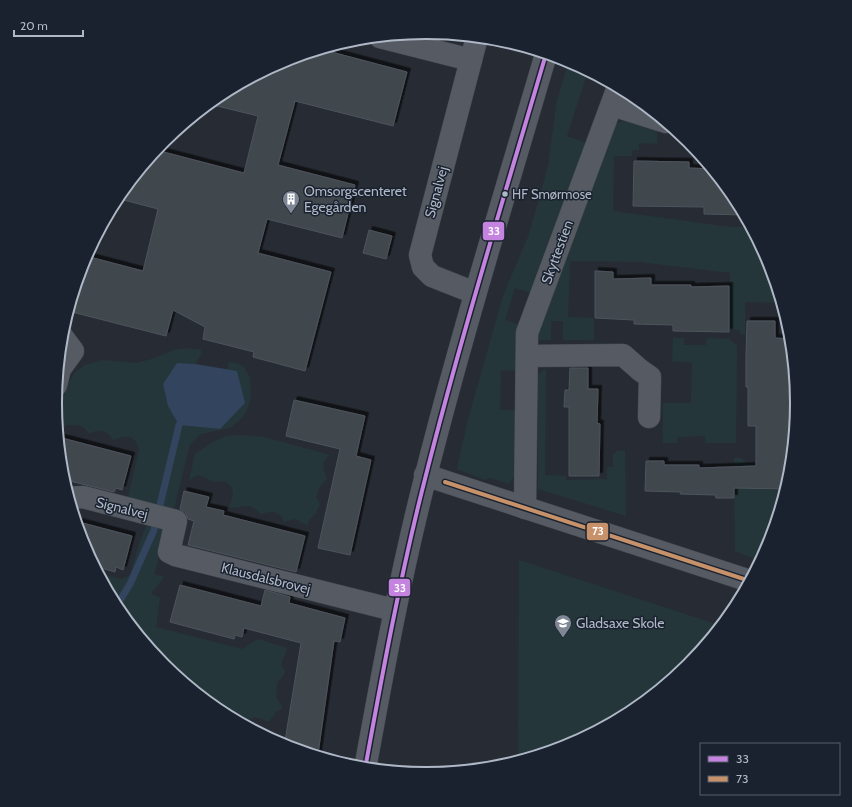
<svg xmlns="http://www.w3.org/2000/svg" width="852" height="807" font-family="Cabin,sans-serif">
<style>
.green{fill:#24363a}
.water{fill:#33445e}
.lines{fill:none;stroke-linecap:round;stroke-linejoin:round}
.stream{stroke:#33445e;stroke-width:7}
.building{fill:#41464d;stroke:#4e545c;filter:url(#shadow)}
.minor-casing{stroke:#44484f;stroke-width:23}
.tertiary-casing{stroke:#44484f;stroke-width:23}
.minor{stroke:#565b63;stroke-width:22}
.tertiary{stroke:#565b63;stroke-width:22}
.bus-1-casing{stroke:#1a222f;stroke-width:7}
.bus-2-casing{stroke:#1a222f;stroke-width:7}
.bus-1{stroke:#c483df;stroke-width:4}
.bus-2{stroke:#c7916a;stroke-width:4}
.bus-dot{fill:#afb8c7;stroke:#1a222f;stroke-width:1.5}
.labels{text-anchor:middle;dominant-baseline:central;stroke-width:3;stroke-linejoin:round;paint-order:stroke}
.bus-label{font-size:13px;fill:#afb8c7;stroke:#1a222f;text-anchor:start}
.poi-label{font-size:14px;fill:#afb8c7;stroke:#1a222f;text-anchor:start}
.street-label{font-size:14px;fill:#afb8c7;stroke:#1a222f}
.rim{fill:none;stroke:#afb8c7;stroke-width:2}
.line-badge{stroke:#1a222f;stroke-width:1.5}
.badge-label{font-size:11px;text-anchor:middle;font-weight:bold;fill:#fff}
</style>
<defs>
<filter id="shadow"><feDropShadow dx="3.5" dy="-3.5" stdDeviation="0" flood-color="#0009"/></filter>
</defs>
<rect width="100%" height="100%" fill="#272c34"/>
<g class="green">
<path d="M 569,61 L 588,71 L 567,136 L 586,143 L 531,293 L 515,288 L 505,320 L 519,325 L 517,370 L 501,371 L 500,410 L 517,410 L 517,472 L 509,484 L 490,478 L 485,480 L 457,469 L 467,423 L 503,296 L 529,234 L 548,166 L 557,100 Z"/>
<path d="M 627,119 L 657,129 L 657,144 L 639,143 L 639,150 L 632,150 L 632,156 L 614,156 L 613,211 L 730,227 L 751,227 L 769,262 L 782,303 L 745,302 L 745,334 L 740,334 L 740,330 L 730,329 L 730,273 L 640,262 L 570,261 L 568,317 L 594,318 L 594,340 L 563,340 L 563,321 L 551,321 L 551,340 L 538,340 L 538,335 L 614,125 Z"/>
<path d="M 673,338 L 684,338 L 684,345 L 706,345 L 707,338 L 729,339 L 737,346 L 736,443 L 706,443 L 705,436 L 677,437 L 677,443 L 663,443 L 663,403 L 691,403 L 692,363 L 672,361 Z"/>
<path d="M 186,348 L 201,350 L 201,354 L 195,364 L 177,363 L 168,406 L 180,425 L 220,429 L 237,371 L 227,370 L 229,362 L 236,363 L 244,367 L 250,378 L 251,395 L 248,408 L 242,418 L 230,428 L 201,434 L 190,444 L 173,513 L 127,501 L 139,450 C 136,434 126,435 113,440 C 108,430 98,428 89,434 C 84,424 77,425 66,425 L 60,436 L 58,435 L 56,421 L 60,407 L 68,384 L 75,372 L 85,365 L 103,360 L 136,363 L 152,359 L 174,350 Z"/>
<path d="M 546,369 L 545,475 L 566,476 L 566,480 L 607,479 L 607,467 L 613,467 L 613,453 L 616,453 L 616,451 L 625,450 L 626,516 L 538,489 L 538,374 Z"/>
<path d="M 239,435 L 264,437 L 330,455 C 321,461 322,469 327,478 L 319,488 L 316,497 L 320,504 L 316,513 L 310,519 L 307,525 L 295,519 L 284,522 C 279,510 271,511 261,514 C 248,501 245,508 229,508 C 233,495 237,490 225,481 L 215,482 L 198,475 L 189,480 L 195,454 L 213,442 L 226,436 Z"/>
<path d="M 734,458 L 741,458 L 749,466 L 750,477 L 756,478 L 757,489 L 786,490 L 769,546 L 761,561 L 735,551 Z"/>
<path d="M 148,522 L 168,527 L 154,574 L 164,577 L 151,594 L 160,598 L 156,627 L 242,649 L 258,639 L 287,648 L 281,665 L 285,671 L 283,677 L 277,682 L 276,697 L 283,708 L 276,712 L 269,722 L 255,717 L 243,723 L 238,717 C 225,716 213,712 208,699 L 201,697 L 163,666 L 117,610 L 97,573 L 121,579 L 130,575 L 139,544 Z"/>
<path d="M 519,560 L 722,626 L 689,666 L 632,713 L 568,747 L 518,762 Z"/>
</g>
<path class="water" d="M 177,363 L 195,364 L 237,371 L 245,403 L 220,429 L 179,425 L 168,406 L 163,384 Z"/>
<g class="lines">
<path class="stream" d="M 116,607 L 130,584 L 154,530 L 179,425"/>
</g>
<g class="building">
<path d="M 320,49 L 407,72 L 393,126 L 295,101 L 278,165 L 355,185 L 342,238 L 267,219 L 258,253 L 331,272 L 305,371 L 253,357 L 254,352 L 203,339 L 205,327 L 173,310 L 166,336 L 68,311 L 83,261 L 86,256 L 143,271 L 158,209 L 116,198 L 156,150 L 244,173 L 258,116 L 209,104 L 220,94 L 284,60 Z"/>
<path d="M 634,161 L 689,162 L 689,168 L 712,169 L 735,197 L 744,215 L 704,214 L 704,207 L 633,206 Z"/>
<path d="M 369,230 L 392,236 L 386,259 L 363,253 Z"/>
<path d="M 595,271 L 613,272 L 613,279 L 651,278 L 651,285 L 691,285 L 691,287 L 729,286 L 729,332 L 673,331 L 673,325 L 634,324 L 634,320 L 595,318 Z"/>
<path d="M 747,321 L 775,321 L 775,338 L 791,339 L 793,356 L 792,356 L 792,408 L 794,408 L 795,432 L 790,476 L 786,489 L 734,488 L 734,498 L 716,498 L 715,495 L 680,494 L 681,492 L 645,491 L 646,461 L 664,461 L 664,465 L 699,465 L 699,468 L 756,466 L 756,426 L 748,426 L 748,387 L 746,387 L 746,356 Z"/>
<path d="M 570,368 L 588,368 L 588,389 L 598,389 L 597,423 L 600,424 L 599,476 L 569,476 L 569,407 L 564,407 L 565,390 L 569,390 Z"/>
<path d="M 294,400 L 365,416 L 356,456 L 371,460 L 350,555 L 318,548 L 340,449 L 286,436 Z"/>
<path d="M 58,437 L 131,456 L 122,490 L 116,488 L 114,492 L 62,479 Z"/>
<path d="M 184,491 L 209,497 L 206,507 L 224,511 L 223,515 L 305,536 L 296,572 L 188,545 L 194,521 L 188,519 L 185,512 L 180,509 Z"/>
<path d="M 75,521 L 132,536 L 123,570 L 116,567 L 115,572 L 94,566 L 83,545 Z"/>
<path d="M 180,585 L 261,606 L 265,590 L 290,597 L 289,603 L 345,618 L 340,642 L 334,641 L 318,754 L 284,747 L 301,643 L 244,628 L 242,637 L 235,635 L 234,639 L 170,622 Z"/>
</g>
<g class="lines">
<g class="minor-casing">
<g id="minor">
<path d="M 380,37 L 471,60"/>
<path d="M 612,105 L 666,122"/>
<path d="M 475,293 L 432,276 L 423,267 L 420,255 L 477,37"/>
<path d="M 527,356 L 623,355 L 640,370 L 650,377 L 649,417"/>
<path d="M 56,385 L 60,369 L 73,351 L 61,335"/>
<path d="M 425,475 L 750,581"/>
<path d="M 68,498 L 83,497 L 176,521 L 169,552 L 175,555 L 394,610"/>
<path d="M 525,508 L 527,333 L 618,87"/>
</g>
</g>
<g class="tertiary-casing">
<path id="tertiary" d="M 365,769 C 383,670 401,572 426,475 C 462,333 505,194 546,54"/>
</g>
<use href="#minor" class="minor"/>
<use href="#tertiary" class="tertiary"/>
<g class="bus-1-casing">
<path id="bus-1" d="M 365,769 C 383,670 401,572 426,475 C 462,333 505,194 546,54"/>
</g>
<g class="bus-2-casing">
<path id="bus-2" d="M 445,482 L 750,581"/>
</g>
<use href="#bus-1" class="bus-1"/>
<use href="#bus-2" class="bus-2"/>
</g>
<defs>
<g id="building-pin" transform="scale(0.9)"><path d="M0 17L-7.5 6A9.5 9.5 0 1 1 7.5 6Z" fill="#7f8794" stroke="#1a222f"/><path d="M-4-6H4V6H1V3H-1V6H-4ZM-2.5-4.3h1.7v1.8h-1.7ZM.8-4.3h1.7v1.8H.8ZM-2.5-1h1.7V.8h-1.7ZM.8-1h1.7V.8H.8Z" fill="#fff"/></g>
<g id="school-pin" transform="scale(0.9)"><path d="M0 17L-7.5 6A9.5 9.5 0 1 1 7.5 6Z" fill="#7f8794" stroke="#1a222f"/><path d="M0-5L7-2L0 1L-7-2ZM-4 1L0 2.5L4 1V4Q0 6-4 4Z" fill="#fff"/></g>
</defs>
<g fill-rule="evenodd">
<use href="#building-pin" x="291" y="199"/>
<use href="#school-pin" x="563" y="623"/>
</g>
<circle class="bus-dot" cx="505" cy="194" r="3.5"/>
<g class="labels">
<g class="bus-label">
<text x="512" y="194">HF Smørmose</text>
</g>
<g class="poi-label">
<text x="304" y="191">Omsorgscenteret<tspan x="304" dy="16">Egegården</tspan></text>
<text x="576" y="623">Gladsaxe Skole</text>
</g>
<g class="street-label">
<text transform="translate(436 192) rotate(-75)">Signalvej</text>
<text transform="translate(557 252) rotate(-70)">Skyttestien</text>
<text transform="translate(122 508) rotate(14)">Signalvej</text>
<text transform="translate(266 578) rotate(14)">Klausdalsbrovej</text>
</g>
</g>
<path d="M0 0H852V807H0ZM62 403a364 364 0 1 1 728 0a364 364 0 1 1-728 0Z" fill="#1a222f" fill-rule="evenodd"/>
<path class="rim" d="M62 403a364 364 0 1 1 728 0a364 364 0 1 1-728 0Z"/>
<g class="line-badge">
<rect x="482" y="221" width="23" height="20" rx="4" fill="#c483df"/>
<rect x="586" y="522" width="23" height="19" rx="4" fill="#c7916a"/>
<rect x="388" y="578" width="23" height="19" rx="4" fill="#c483df"/>
</g>
<g class="badge-label">
<text x="494" y="235">33</text>
<text x="598" y="535">73</text>
<text x="400" y="592">33</text>
</g>
<rect x="700" y="743" width="140" height="52" fill="#1a222f" stroke="#565e6c"/>
<rect x="708" y="756" width="20" height="6" fill="#c483df" stroke="#565e6c"/>
<text x="736" y="763" font-size="12" fill="#afb8c7">33</text>
<rect x="708" y="776" width="20" height="6" fill="#c7916a" stroke="#565e6c"/>
<text x="736" y="783" font-size="12" fill="#afb8c7">73</text>
<path d="M14 30v6h69v-6" fill="none" stroke="#afb8c7" stroke-width="2"/>
<text x="20" y="30" font-size="12" fill="#afb8c7" stroke="#1a222f" stroke-width="3" paint-order="stroke">20 m</text>
</svg>
